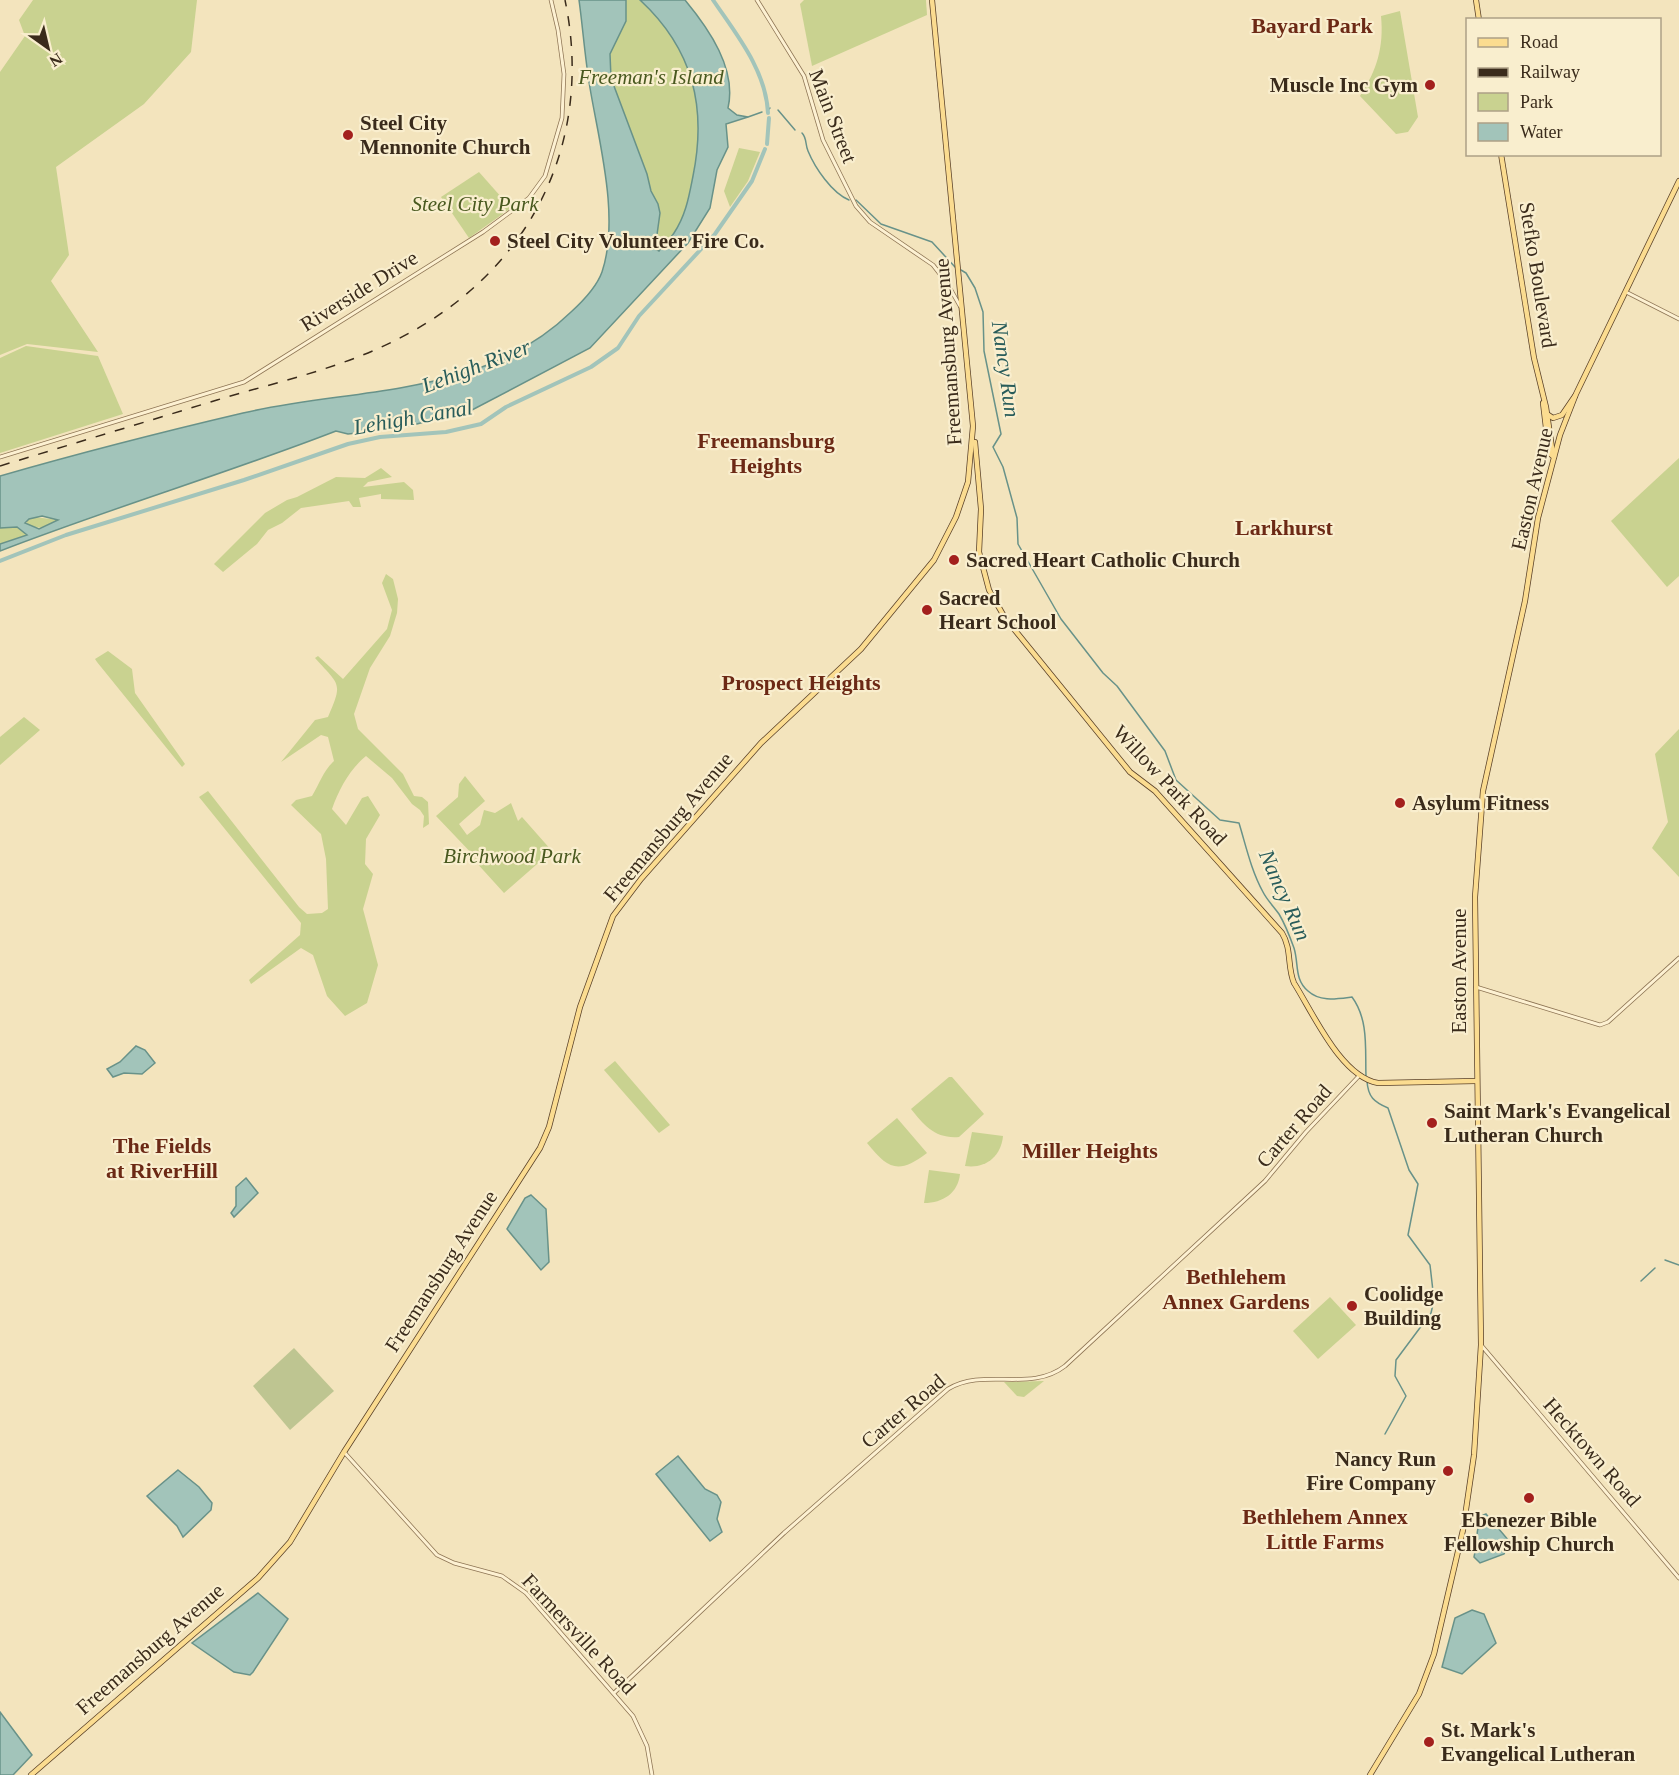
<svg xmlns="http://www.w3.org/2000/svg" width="1679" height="1775" font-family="'Times New Roman',serif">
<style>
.green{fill:#c9d290}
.cemetery{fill:#bec591}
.water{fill:#a2c4ba;stroke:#689289;stroke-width:1.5;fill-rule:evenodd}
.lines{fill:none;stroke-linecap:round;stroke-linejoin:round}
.stream{stroke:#689289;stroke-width:1.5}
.canal{stroke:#a2c4ba;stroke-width:4}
.minor-casing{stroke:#8d7454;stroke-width:4.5}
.major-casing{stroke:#5a4129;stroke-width:6}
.minor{stroke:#fdf1d2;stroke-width:3}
.major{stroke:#fbdc90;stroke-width:4.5}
.rail{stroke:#3a2b1b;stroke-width:1.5;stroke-dasharray:10 10;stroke-linecap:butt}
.poi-dot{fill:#a3201d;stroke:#f9eece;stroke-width:2}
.labels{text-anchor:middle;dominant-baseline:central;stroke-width:4.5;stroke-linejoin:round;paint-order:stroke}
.park-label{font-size:21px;font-style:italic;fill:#49591f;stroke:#f9eece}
.poi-label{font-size:21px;font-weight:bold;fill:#3a2b1b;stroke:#f9eece;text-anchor:start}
.street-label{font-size:21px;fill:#3a2b1b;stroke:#f9eece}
.neighbourhood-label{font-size:22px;font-weight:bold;fill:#6c2915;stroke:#f9eece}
.water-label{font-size:22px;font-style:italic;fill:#285c5a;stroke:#f9eece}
</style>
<rect width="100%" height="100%" fill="#f3e4bd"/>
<g class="green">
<path d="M 33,0 L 197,0 L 191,52 L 144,104 L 56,167 L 69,255 L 51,281 L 98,352 L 27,344 L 0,355 L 0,72 L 25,36 L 19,20 Z"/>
<path d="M 626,0 L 640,0 C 693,49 707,107 693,177 C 689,196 686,216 674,233 C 670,239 664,245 659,251 L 655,249 L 660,213 L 658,204 L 651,191 L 647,174 L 611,78 L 609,54 L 626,21 Z"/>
<path d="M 804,0 L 926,0 L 927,15 L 812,66 L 800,4 Z"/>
<path d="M 1400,11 L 1418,117 L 1408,132 L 1396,134 L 1360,96 C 1377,70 1384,47 1381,16 Z"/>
<path d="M 739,148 L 760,152 L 748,181 L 730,207 L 724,191 Z"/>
<path d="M 479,172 L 511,208 L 469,238 L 441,197 Z"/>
<path d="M 26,346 L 98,356 L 123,414 L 0,453 L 0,358 Z"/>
<path d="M 1679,458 L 1679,576 L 1667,587 L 1611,521 Z"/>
<path d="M 381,468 L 392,477 L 368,482 L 363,487 L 404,482 L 413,490 L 414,500 L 381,499 L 381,494 L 359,498 L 361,507 L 353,507 L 349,501 L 301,508 L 282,523 L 268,530 L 257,544 L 223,572 L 214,564 L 265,513 L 287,500 L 297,497 L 336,477 L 365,478 Z"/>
<path d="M 34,517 L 59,520 L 43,528 L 28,526 L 26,520 Z"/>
<path d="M 17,527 L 27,535 L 0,544 L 0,528 Z"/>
<path d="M 386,574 L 393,579 L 398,599 L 397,613 L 390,636 L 370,668 L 354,714 L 358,729 L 403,774 L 414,796 L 422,797 L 428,802 L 429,824 L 423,828 L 424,816 L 420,810 L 412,804 L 392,778 L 366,756 C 350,769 339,789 332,809 L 346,825 L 362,798 L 368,796 L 380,815 L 366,839 L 365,864 L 373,874 L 363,909 L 378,965 L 367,1003 L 345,1016 L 327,996 L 313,955 L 301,948 L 251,984 L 249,980 L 300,935 L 301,923 L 199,797 L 208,791 L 299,907 L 307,914 L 322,913 L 328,909 L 326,859 L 321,834 L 291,805 L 296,800 L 312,796 C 320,783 323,771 334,761 L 328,737 L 321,735 L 281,762 L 315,720 L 328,717 C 343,682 340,686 315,658 L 318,656 L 343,679 L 387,629 L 392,610 L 382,583 Z"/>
<path d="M 108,651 L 132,669 L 135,693 L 185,764 L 182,767 L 97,662 L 95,659 Z"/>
<path d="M 24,717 L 40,730 L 0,765 L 0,737 Z"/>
<path d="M 1679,729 L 1679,877 L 1652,848 L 1668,822 L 1655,754 Z"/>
<path d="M 465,776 L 485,801 L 459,824 L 467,835 L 480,825 L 484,810 L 495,813 L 511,803 L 518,821 L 522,817 L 552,851 L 504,893 L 474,860 L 476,858 L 436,816 L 458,797 L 459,784 Z"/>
<path d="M 615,1061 L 670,1125 L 659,1133 L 604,1070 Z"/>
<path d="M 949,1077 L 952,1077 L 984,1114 L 959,1137 C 935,1139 924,1125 911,1109 Z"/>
<path d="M 897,1118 L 927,1153 C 898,1175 888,1169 867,1143 Z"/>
<path d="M 972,1132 L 1003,1136 C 1001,1157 985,1169 965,1166 Z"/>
<path d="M 929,1170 L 960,1174 C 958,1193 943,1203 924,1203 Z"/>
<path d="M 1330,1297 L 1356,1325 L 1318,1359 L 1293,1331 Z"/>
<path d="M 1044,1381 L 1024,1397 L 1017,1396 L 1004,1382 Z"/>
</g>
<path class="cemetery" d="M 294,1348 L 334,1391 L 290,1430 L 253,1386 Z"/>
<g class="water">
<path d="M 579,0 L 626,0 L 626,21 L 610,54 L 611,78 L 647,174 L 651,191 L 658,204 L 660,213 L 655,249 L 659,251 C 664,244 670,239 674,233 C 686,215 689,196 693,176 C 707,107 693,49 640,0 L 685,0 C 709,29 737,69 728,108 L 737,115 L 748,117 L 726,124 L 728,147 L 717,170 L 710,208 L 688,243 L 590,348 L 472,410 L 401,428 L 348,434 L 336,431 C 225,474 111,508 0,551 L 0,544 L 27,535 L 17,527 L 0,528 L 0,476 C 80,453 162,432 243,413 C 355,387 483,398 571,312 C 582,302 597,286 602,272 C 620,218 599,142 590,88 C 585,59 583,29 579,0 ZM 42,516 L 58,520 L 39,529 L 25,523 L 29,519 Z"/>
<path d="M 136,1046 L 145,1050 L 155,1063 L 142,1074 L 124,1073 L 113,1077 L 107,1069 L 120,1062 Z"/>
<path d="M 246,1178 L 258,1193 L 234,1217 L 231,1213 L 236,1206 L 236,1187 Z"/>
<path d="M 531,1195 L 546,1209 L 549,1262 L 541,1270 L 507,1229 L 525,1198 Z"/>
<path d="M 678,1456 L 705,1489 L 717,1495 L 721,1502 L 717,1519 L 722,1532 L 710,1541 L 656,1474 Z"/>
<path d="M 178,1470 L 199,1487 L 212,1503 L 211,1510 L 183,1537 L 177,1526 L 147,1496 Z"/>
<path d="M 1486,1514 L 1510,1542 L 1504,1554 L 1480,1563 L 1474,1557 C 1477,1544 1476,1528 1481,1516 Z"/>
<path d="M 258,1593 L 288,1619 L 253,1672 L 250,1675 L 234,1672 L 192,1643 Z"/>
<path d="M 1472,1610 L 1484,1614 L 1496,1643 L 1462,1674 L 1442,1667 L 1455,1618 Z"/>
<path d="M 0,1712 L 32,1755 L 13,1775 L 0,1775 Z"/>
</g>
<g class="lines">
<g class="stream">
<path d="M 778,110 L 795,130"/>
<path d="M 767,111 L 770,108"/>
<path d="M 748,117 L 762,112"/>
<path d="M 802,133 C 807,138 805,144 808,151 C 815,168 832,193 849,200"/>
<path d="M 856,200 L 881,224 L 932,242 L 955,267"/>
<path d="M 961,270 L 966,273 L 975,288 L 983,312 L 984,351 L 1001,434 L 993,447 L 1003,467 L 1017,518 L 1018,544 L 1061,619 L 1103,673 L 1117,686 L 1165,751 L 1176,780 L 1220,820 L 1239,823 C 1246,846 1251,870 1263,892 C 1267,900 1274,907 1279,914 C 1285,924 1290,937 1294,948 C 1299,964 1294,979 1308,991 C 1320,1002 1336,999 1352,997 C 1369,1020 1365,1050 1366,1076"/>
<path d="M 1367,1081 C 1368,1097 1374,1102 1388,1108 L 1409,1170 L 1418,1184 L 1408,1235 L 1430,1265 L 1434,1300 L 1431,1313 L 1396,1360 L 1395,1376 L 1406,1396 L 1385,1434"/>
<path d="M 1665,1260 L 1679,1265"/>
<path d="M 1641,1281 L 1655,1268"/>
</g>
<g class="canal">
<path d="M 713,0 C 736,34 766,70 768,113"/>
<path d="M 767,144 L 769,118"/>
<path d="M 0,561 L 66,535 L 244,480 L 348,444 L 380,437 L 446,432 L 481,424 L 506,407 L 591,367 L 618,348 L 639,316 L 715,234 L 752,181 L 765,149"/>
</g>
<g class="minor-casing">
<g id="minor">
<path d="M 757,0 L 804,76 L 823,140 L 856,206 L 870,222 L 933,265 L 947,283 L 960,306"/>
<path d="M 1626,292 L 1679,319"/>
<path d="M 0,457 L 244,382 L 483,232 L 529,198 L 545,176 L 562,118 L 564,74 L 558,30 L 551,0"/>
<path d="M 1476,987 L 1600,1025 L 1608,1022 L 1679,958"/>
<path d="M 1481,1345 L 1679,1578"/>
<path d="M 344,1452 L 437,1555 L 454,1563 L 502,1576 L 526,1593 L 633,1716 L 647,1746 L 652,1775"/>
<path d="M 614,1693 L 784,1533 L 948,1389 C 985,1367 1030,1393 1065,1366 L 1265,1181 L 1306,1132 L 1358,1077"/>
</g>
</g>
<g class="major-casing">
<g id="major">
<path d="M 1476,0 L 1479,20"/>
<path d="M 1501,154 L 1534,358 L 1546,407 L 1553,455"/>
<path d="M 1543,403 L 1549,453 L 1554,457"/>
<path d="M 1547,414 L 1553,418 L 1562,415 L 1575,396"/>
<path d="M 975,442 L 981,509 L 979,552 L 989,590 L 1005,618 L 1130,772 L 1155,791 L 1282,933 C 1292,949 1287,967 1294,983 C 1313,1013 1341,1077 1378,1083 L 1476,1081"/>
<path d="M 31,1775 L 258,1578 L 290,1542 L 344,1452 L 540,1148 L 549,1127 L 580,1007 L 613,916 L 641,879 L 761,743 L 861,649 L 934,560 L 956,517 L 968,482 L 973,426 L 932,0"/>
<path d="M 1370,1775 L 1419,1694 L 1434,1654 L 1463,1530 L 1474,1455 L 1481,1345 L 1475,897 L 1483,791 L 1525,601 L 1538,518 L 1560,435 L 1576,394 L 1679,181"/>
</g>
</g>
<use href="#minor" class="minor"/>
<use href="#major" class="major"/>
<path class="rail" d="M 0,466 C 72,444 145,422 217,400 C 277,382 342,368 398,339 C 529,273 595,144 565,0"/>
</g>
<g class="poi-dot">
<circle cx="1430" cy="85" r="6"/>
<circle cx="348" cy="135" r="6"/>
<circle cx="495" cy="241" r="6"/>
<circle cx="954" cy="560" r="6"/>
<circle cx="927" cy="610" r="6"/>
<circle cx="1400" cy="803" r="6"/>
<circle cx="1432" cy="1123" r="6"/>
<circle cx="1352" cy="1306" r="6"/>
<circle cx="1448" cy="1471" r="6"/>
<circle cx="1529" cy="1498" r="6"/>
<circle cx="1429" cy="1742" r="6"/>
</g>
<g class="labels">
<g class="park-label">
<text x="651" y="77">Freeman's Island</text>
<text x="475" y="204">Steel City Park</text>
<text x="512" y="856">Birchwood Park</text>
</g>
<g class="poi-label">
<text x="1418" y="85" text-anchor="end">Muscle Inc Gym</text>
<text x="360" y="123">Steel City<tspan x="360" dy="24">Mennonite Church</tspan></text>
<text x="507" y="241">Steel City Volunteer Fire Co.</text>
<text x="966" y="560">Sacred Heart Catholic Church</text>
<text x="939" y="598">Sacred<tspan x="939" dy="24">Heart School</tspan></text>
<text x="1412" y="803">Asylum Fitness</text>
<text x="1444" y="1111">Saint Mark's Evangelical<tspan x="1444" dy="24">Lutheran Church</tspan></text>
<text x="1364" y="1294">Coolidge<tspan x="1364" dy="24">Building</tspan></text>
<text x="1436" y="1459" text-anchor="end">Nancy Run<tspan x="1436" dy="24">Fire Company</tspan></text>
<text x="1529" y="1520" text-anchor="middle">Ebenezer Bible<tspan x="1529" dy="24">Fellowship Church</tspan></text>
<text x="1441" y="1730">St. Mark's<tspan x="1441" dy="24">Evangelical Lutheran</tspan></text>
</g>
<g class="street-label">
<text transform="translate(833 116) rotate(69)">Main Street</text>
<text transform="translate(1538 275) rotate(81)">Stefko Boulevard</text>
<text transform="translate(359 291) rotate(-32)">Riverside Drive</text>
<text transform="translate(948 352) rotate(-94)">Freemansburg Avenue</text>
<text transform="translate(1532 489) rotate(-77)">Easton Avenue</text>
<text transform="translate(1170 785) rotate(47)">Willow Park Road</text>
<text transform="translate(668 827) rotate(-50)">Freemansburg Avenue</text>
<text transform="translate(1459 971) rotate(-90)">Easton Avenue</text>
<text transform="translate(1294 1126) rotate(-49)">Carter Road</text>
<text transform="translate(441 1271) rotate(-57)">Freemansburg Avenue</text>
<text transform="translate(903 1411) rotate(-40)">Carter Road</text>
<text transform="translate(1592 1452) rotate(49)">Hecktown Road</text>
<text transform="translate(579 1634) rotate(47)">Farmersville Road</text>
<text transform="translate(150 1649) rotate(-41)">Freemansburg Avenue</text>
</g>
<g class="neighbourhood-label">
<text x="1312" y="25">Bayard Park</text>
<text x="766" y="440">Freemansburg<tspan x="766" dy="25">Heights</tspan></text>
<text x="1284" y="527">Larkhurst</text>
<text x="801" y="682">Prospect Heights</text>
<text x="162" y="1145">The Fields<tspan x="162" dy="25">at RiverHill</tspan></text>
<text x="1090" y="1150">Miller Heights</text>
<text x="1236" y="1276">Bethlehem<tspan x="1236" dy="25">Annex Gardens</tspan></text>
<text x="1325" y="1516">Bethlehem Annex<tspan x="1325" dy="25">Little Farms</tspan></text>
</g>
<g class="water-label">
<text transform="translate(476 366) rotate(-21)">Lehigh River</text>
<text transform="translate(1006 369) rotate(82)">Nancy Run</text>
<text transform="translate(413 417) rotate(-10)">Lehigh Canal</text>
<text transform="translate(1285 895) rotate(66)">Nancy Run</text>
</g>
</g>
<rect x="1466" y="18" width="195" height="138" fill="#f9eece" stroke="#ada086" stroke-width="1.5"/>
<rect x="1478" y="38" width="30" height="9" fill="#fbdc90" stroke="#ada086" stroke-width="1.5"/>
<text x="1520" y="48" font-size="18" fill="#3a2b1b">Road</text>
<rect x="1478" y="68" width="30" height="9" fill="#3a2b1b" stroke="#ada086" stroke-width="1.5"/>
<text x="1520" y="78" font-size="18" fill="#3a2b1b">Railway</text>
<rect x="1478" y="93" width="30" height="18" fill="#c9d290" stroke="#ada086" stroke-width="1.5"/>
<text x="1520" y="108" font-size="18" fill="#3a2b1b">Park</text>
<rect x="1478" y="123" width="30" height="18" fill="#a2c4ba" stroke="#ada086" stroke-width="1.5"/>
<text x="1520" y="138" font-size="18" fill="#3a2b1b">Water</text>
<g transform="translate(48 48) rotate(146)" stroke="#f9eece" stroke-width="4.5" paint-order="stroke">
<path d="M0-4.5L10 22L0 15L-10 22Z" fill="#3a2b1b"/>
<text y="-9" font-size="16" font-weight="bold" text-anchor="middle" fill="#3a2b1b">N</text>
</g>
</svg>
